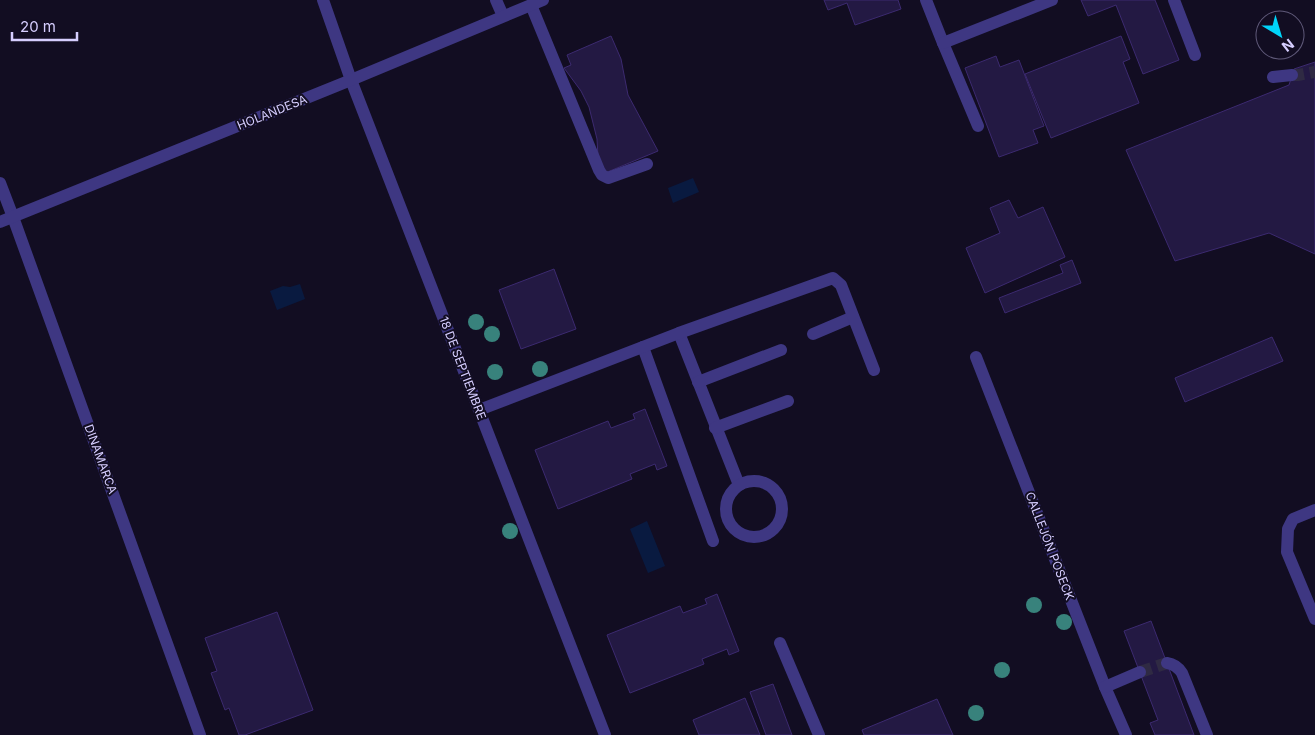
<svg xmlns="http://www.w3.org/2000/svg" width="1315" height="735" font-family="Inter,sans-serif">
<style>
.water{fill:#091a40}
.building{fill:#231943;stroke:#3c2a70}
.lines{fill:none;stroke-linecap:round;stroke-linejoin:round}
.minor-tunnel{stroke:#2f2a43;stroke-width:12;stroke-dasharray:12 6;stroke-linecap:butt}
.minor{stroke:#3e3782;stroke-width:12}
.tree{fill:#38827c}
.labels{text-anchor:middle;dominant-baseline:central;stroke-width:4;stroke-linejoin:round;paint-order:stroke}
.street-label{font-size:12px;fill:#d6ceff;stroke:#120d22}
</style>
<rect width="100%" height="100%" fill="#120d22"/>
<g class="water">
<path d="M 693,178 L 699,192 L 673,203 L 668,188 Z"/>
<path d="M 300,284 L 305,299 L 277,310 L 270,291 L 283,286 L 290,287 Z"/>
<path d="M 647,521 L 665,566 L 648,573 L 630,529 Z"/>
</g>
<g class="building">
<path d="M 824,0 L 898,0 L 901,9 L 855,25 L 847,3 L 828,10 Z"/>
<path d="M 1081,0 L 1155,0 L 1179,60 L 1143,74 L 1116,5 L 1088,16 Z"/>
<path d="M 611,36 L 621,59 L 628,95 L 658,151 L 605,173 L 598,157 L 597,139 L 589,107 L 581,91 L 564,68 L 571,65 L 567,55 Z"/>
<path d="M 1121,36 L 1130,59 L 1123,62 L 1139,103 L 1051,138 L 1025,74 Z"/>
<path d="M 996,56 L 1000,67 L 1019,60 L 1044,126 L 1033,130 L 1038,143 L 999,157 L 965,68 Z"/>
<path d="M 1315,62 L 1315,254 L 1269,233 L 1175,261 L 1126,150 L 1289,85 L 1294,69 Z"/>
<path d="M 1009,200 L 1018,218 L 1043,207 L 1065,257 L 985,293 L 966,248 L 1000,233 L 990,208 Z"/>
<path d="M 1072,260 L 1081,283 L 1005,313 L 999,298 L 1063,273 L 1060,265 Z"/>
<path d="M 554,269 L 576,329 L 521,349 L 499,290 Z"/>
<path d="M 1272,337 L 1283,361 L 1185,402 L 1175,378 Z"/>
<path d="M 645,409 L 667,466 L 657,470 L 655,464 L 630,474 L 632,479 L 558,509 L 535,450 L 608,421 L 611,428 L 635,419 L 633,414 Z"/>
<path d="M 717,594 L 739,651 L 729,655 L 727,649 L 702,659 L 704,664 L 630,693 L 607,635 L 680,606 L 683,613 L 707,604 L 705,599 Z"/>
<path d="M 277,612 L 313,710 L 245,735 L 239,735 L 229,708 L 225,710 L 211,673 L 217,671 L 205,638 Z"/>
<path d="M 1151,621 L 1194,735 L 1155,735 L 1150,723 L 1158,720 L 1124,631 Z"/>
<path d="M 773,684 L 792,735 L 766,735 L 750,692 Z"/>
<path d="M 745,698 L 760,735 L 699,735 L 693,720 Z"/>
<path d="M 937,699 L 953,735 L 864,735 L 862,730 Z"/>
</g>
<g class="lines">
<g class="minor-tunnel">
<path d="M 1292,75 L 1298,75 L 1315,72"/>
<path d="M 1140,672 L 1167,663"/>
</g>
<g class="minor">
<path d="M 323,0 L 351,80 L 605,735"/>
<path d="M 496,0 L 503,16"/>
<path d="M 926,0 L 943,43 L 978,126"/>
<path d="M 1174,0 L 1195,55"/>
<path d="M 531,5 L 599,170 L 602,175 L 608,178 L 647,164"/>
<path d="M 943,43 L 1052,0"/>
<path d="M 1273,77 L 1292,75"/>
<path d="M 0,183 L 13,217 L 200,735"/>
<path d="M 0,222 L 351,80 L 543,0"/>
<path d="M 679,333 L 739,485"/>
<path d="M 813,334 L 853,317"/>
<path d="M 643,347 L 713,541"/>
<path d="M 976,357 L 1105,687 L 1126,735"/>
<path d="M 698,382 L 781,350"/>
<path d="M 479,410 L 679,333 L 833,278 L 841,285 L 874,370"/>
<path d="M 715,428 L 788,401"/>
<circle cx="754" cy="509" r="28"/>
<path d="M 1315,510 L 1293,519 L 1288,529 L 1287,552 L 1315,619"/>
<path d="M 780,643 L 819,735"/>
<path d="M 1167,663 C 1174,664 1178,667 1182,673 L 1207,735"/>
<path d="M 1105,687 L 1140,672"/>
</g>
</g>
<g class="tree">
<circle cx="476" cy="322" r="8"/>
<circle cx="492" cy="334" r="8"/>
<circle cx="540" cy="369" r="8"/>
<circle cx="495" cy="372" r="8"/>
<circle cx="510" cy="531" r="8"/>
<circle cx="1034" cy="605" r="8"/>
<circle cx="1064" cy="622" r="8"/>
<circle cx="1002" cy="670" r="8"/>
<circle cx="976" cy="713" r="8"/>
</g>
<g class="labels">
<g class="street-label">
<text transform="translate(272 112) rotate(-22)">HOLANDESA</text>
<text transform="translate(463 368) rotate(69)">18 DE SEPTIEMBRE</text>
<text transform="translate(101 459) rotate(70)">DINAMARCA</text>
<text transform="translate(1050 546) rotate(69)">CALLEJÓN POSECK</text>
</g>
</g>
<g transform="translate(1280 35) rotate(142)"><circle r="24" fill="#120d22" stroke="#605a7a"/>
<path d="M0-4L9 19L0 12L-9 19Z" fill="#00d4f9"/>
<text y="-8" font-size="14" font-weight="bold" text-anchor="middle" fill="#d6ceff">N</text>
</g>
<path d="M12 32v8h65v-8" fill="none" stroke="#d6ceff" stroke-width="2.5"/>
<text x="20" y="32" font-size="15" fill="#d6ceff" stroke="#120d22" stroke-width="4" paint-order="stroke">20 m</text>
</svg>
